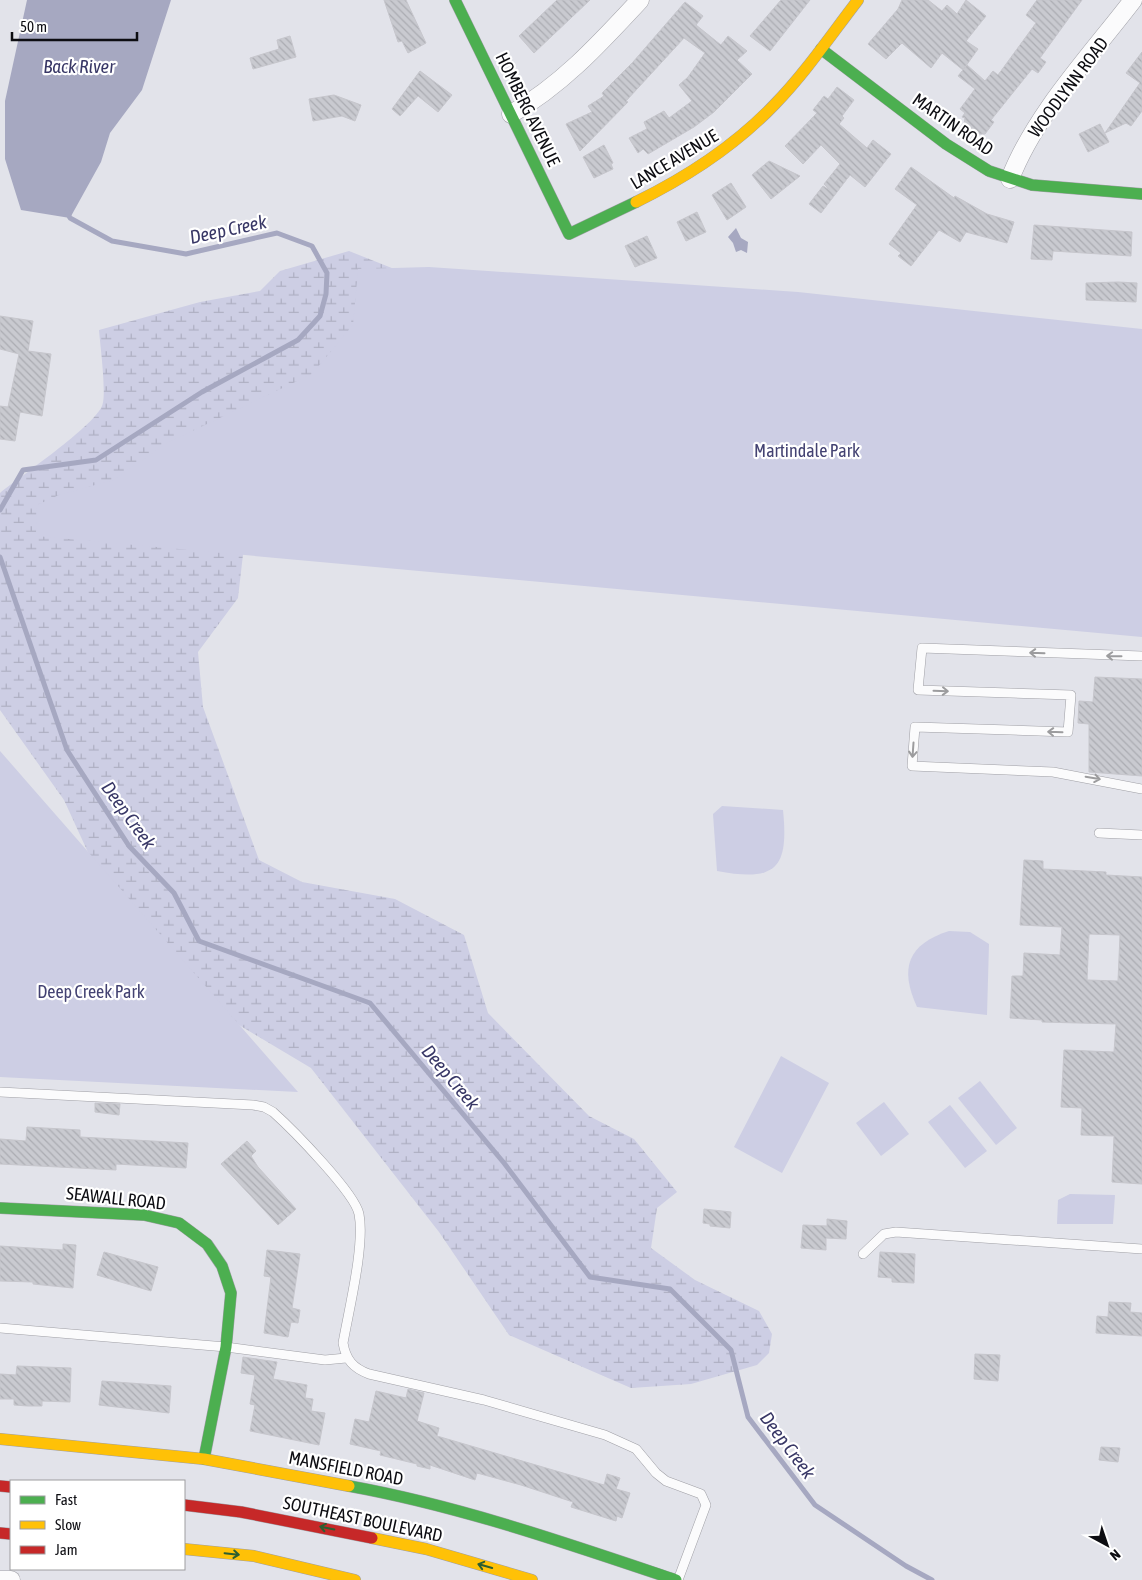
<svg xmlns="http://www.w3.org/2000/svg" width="1142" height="1580" font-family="'Asap Condensed',sans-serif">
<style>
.wetland{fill:url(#wetland-marsh)}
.park{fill:#cdcee4}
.water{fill:#a6a8c1}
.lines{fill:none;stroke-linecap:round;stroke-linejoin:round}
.stream{stroke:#a6a8c1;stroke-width:5}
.building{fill:url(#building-back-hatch);stroke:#c6c6cc;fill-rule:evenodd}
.lane-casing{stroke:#9f9fa5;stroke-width:10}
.street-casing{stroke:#9f9fa5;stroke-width:19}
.fast-casing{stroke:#9f9fa5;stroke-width:12}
.slow-casing{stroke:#9f9fa5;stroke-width:12}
.jam-casing{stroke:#9f9fa5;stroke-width:12}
.lane{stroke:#fbfbfc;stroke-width:9}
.street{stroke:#fbfbfc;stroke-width:18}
.fast{stroke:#4caf50;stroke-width:11}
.slow{stroke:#ffc107;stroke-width:11}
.jam{stroke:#c62828;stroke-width:11}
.oneway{stroke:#9c9c9e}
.oneway2{stroke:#2c5e31}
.labels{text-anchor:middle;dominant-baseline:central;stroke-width:4.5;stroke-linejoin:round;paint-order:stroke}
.street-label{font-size:18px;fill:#0d0d12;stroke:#fff}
.park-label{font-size:18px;fill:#434272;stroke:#fff}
.water-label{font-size:19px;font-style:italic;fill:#383766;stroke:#fff}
</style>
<defs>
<pattern id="wetland-marsh" width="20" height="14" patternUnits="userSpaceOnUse" patternTransform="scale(1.25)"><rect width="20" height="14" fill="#cdcee4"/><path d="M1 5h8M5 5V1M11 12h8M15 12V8" fill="none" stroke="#afb0c3"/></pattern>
<pattern id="building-back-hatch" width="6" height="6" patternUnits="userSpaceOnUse" patternTransform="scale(1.25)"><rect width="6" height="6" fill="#c9cad0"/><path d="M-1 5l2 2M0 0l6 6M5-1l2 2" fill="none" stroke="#abacb2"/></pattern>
</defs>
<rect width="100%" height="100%" fill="#e2e3ea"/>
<path class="wetland" d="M 349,251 L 427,282 L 251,485 L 238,598 L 198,652 L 203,707 L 259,860 L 302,882 L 395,899 L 464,935 L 488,1013 L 589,1116 L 634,1139 L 677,1192 L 657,1208 L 651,1248 L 695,1280 L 759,1311 L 772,1334 L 769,1353 L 757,1365 L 691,1384 L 631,1388 L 509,1335 L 439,1232 L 311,1068 L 229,1019 L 130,944 L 64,800 L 0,710 L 0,493 C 22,475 92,428 102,406 C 107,395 100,344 99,330 L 200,302 L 260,291 L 280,271 Z"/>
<g class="park">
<path d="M 429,267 L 798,292 L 1142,329 L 1142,637 L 36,536 L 37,505 L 59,495 L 113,480 L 169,442 L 312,374 L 353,325 L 358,269 Z"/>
<path d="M 0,751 L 298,1092 L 0,1077 Z"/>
<path d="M 722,806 L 783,810 C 789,869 776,882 717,871 L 713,814 Z"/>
<path d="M 949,931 L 970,932 L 989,944 L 987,1015 L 917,1007 C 899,968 908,944 949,931 Z"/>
<path d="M 781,1056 L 829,1083 L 782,1173 L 734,1147 Z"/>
<path d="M 980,1081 L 1017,1128 L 996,1145 L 958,1098 Z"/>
<path d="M 884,1102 L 909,1134 L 881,1156 L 856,1123 Z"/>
<path d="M 950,1105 L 987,1151 L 965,1168 L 928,1122 Z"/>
<path d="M 1070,1194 L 1115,1195 L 1113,1224 L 1057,1224 L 1058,1200 Z"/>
</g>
<g class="water">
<path d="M 27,0 L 171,0 L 142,90 L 110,133 L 101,162 L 70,218 L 21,210 L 5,159 L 5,101 Z"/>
<path d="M 736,228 L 741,238 L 748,242 L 747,253 L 741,250 L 736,252 L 733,243 L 728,237 Z"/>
</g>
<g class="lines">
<g class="stream">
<path d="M 0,510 L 23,470 L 96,460 L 202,392 L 298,340 L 320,316 L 326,294 L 327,273 L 312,246 L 277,233 L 186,254 L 112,241 L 70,218 L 67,212"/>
<path d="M 0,557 L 67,750 L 129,846 L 174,893 L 199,941 L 370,1003 L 504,1163 L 590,1277 L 670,1289 L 731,1350 L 748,1417 L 815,1505 L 906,1566 L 932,1580"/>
</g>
</g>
<g class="building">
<path d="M 384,0 L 406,0 L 426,43 L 408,53 L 402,41 L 398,42 Z"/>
<path d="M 557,0 L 590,0 L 534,53 L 519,36 Z"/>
<path d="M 781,0 L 810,0 L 770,51 L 750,36 Z"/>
<path d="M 902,0 L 928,0 L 942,11 L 947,5 L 957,14 L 966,0 L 986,16 L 966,41 L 978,49 L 963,70 L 942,53 L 931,68 L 902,43 L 886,59 L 868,44 L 898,9 Z"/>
<path d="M 1037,0 L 1082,0 L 1040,58 L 1046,62 L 1038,73 L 1032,69 L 991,120 L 994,122 L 985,134 L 976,134 L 964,125 L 965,118 L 962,117 L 965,113 L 960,109 L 975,89 L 958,76 L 967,65 L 985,81 L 993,71 L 998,75 L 1036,23 L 1026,15 Z"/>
<path d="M 685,2 L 703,16 L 696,25 L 721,45 L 728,36 L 747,51 L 737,60 L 752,74 L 714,112 L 694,127 L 648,154 L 643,149 L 638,153 L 629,138 L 647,129 L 644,122 L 664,111 L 669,118 L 692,101 L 679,85 L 688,77 L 705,53 L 684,38 L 626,101 L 628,102 L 580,151 L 566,124 L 592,112 L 588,106 L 604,96 L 602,93 L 633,62 Z"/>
<path d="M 290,36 L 296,57 L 253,69 L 250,58 L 279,49 L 277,40 Z"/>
<path d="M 1142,52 L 1142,111 L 1131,126 L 1126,123 L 1105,133 L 1140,83 L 1126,73 Z"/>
<path d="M 420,71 L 452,95 L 438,112 L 418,96 L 400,116 L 392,109 Z"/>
<path d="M 837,87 L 854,100 L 842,116 L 844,118 L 839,124 L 867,148 L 873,140 L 891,154 L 865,187 L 850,175 L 821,213 L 809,204 L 823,186 L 830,190 L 824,184 L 840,164 L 821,145 L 803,164 L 785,146 L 817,113 L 813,110 L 824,96 L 828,99 Z"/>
<path d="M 334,95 L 361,105 L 355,121 L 342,116 L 313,121 L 309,99 Z"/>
<path d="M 1100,124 L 1109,142 L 1088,152 L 1079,134 Z"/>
<path d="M 604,145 L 613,163 L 611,164 L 613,169 L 594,178 L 583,157 Z"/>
<path d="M 769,161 L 800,176 L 771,199 L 752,175 Z"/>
<path d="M 911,167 L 954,198 L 955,196 L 987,214 L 1014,222 L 1007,243 L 966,232 L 960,242 L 939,230 L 911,266 L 898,256 L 901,253 L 889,244 L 917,205 L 895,189 Z"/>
<path d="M 731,183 L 746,207 L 727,220 L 712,195 Z"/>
<path d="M 697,212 L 706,232 L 686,241 L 677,222 Z"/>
<path d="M 1034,225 L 1132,232 L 1131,256 L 1053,251 L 1052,260 L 1031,259 Z"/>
<path d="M 647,236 L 657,258 L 635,267 L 625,246 Z"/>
<path d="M 1118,282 L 1137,283 L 1136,302 L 1086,300 L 1086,283 Z"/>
<path d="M 0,316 L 33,321 L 28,351 L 51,354 L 42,416 L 20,412 L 15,441 L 0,439 L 0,406 L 8,407 L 19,354 L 0,349 Z"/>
<path d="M 1095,677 L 1142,679 L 1142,776 L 1089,772 L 1089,724 L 1078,723 L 1079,701 L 1093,702 Z"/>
<path d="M 1024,860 L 1043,861 L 1043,869 L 1106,872 L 1106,875 L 1142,877 L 1142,1184 L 1112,1182 L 1114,1136 L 1081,1135 L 1082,1108 L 1061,1107 L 1064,1050 L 1114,1052 L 1116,1024 L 1042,1022 L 1042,1020 L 1010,1018 L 1012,976 L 1023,976 L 1024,953 L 1060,955 L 1062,927 L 1020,925 ZM 1089,934 L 1120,935 L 1118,981 L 1087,980 Z"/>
<path d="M 95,1103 L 120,1104 L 119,1115 L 95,1112 Z"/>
<path d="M 27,1127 L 80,1130 L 80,1137 L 188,1143 L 186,1168 L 116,1164 L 116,1170 L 0,1164 L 0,1139 L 26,1141 Z"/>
<path d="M 247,1141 L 256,1151 L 251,1156 L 258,1167 L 296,1209 L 278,1225 L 221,1164 Z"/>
<path d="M 704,1209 L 731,1212 L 730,1228 L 710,1226 L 710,1224 L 703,1223 Z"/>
<path d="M 827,1219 L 847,1221 L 846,1239 L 826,1238 L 826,1250 L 801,1248 L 803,1225 L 827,1226 Z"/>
<path d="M 63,1244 L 76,1245 L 73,1288 L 33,1284 L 33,1282 L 0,1281 L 0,1246 L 63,1250 Z"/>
<path d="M 267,1250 L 300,1254 L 292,1308 L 300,1310 L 298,1323 L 291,1322 L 288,1337 L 264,1333 L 271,1277 L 264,1276 Z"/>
<path d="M 104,1252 L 158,1267 L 151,1291 L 97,1275 Z"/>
<path d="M 880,1252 L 915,1254 L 914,1283 L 892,1282 L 892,1278 L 878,1277 Z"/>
<path d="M 1109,1302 L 1131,1303 L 1130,1312 L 1142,1313 L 1142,1336 L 1096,1333 L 1097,1316 L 1108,1317 Z"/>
<path d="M 975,1354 L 1000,1355 L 998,1381 L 974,1379 Z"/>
<path d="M 243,1357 L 277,1362 L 273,1379 L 307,1385 L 305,1398 L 313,1399 L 311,1411 L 325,1413 L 319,1445 L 250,1431 L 255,1405 L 250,1404 L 255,1375 L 241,1373 Z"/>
<path d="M 17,1366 L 71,1368 L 70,1402 L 42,1401 L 42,1406 L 28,1406 L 14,1405 L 14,1399 L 0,1399 L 0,1374 L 16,1375 Z"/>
<path d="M 102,1381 L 171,1386 L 169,1413 L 99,1405 Z"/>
<path d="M 408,1389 L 424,1393 L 417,1421 L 439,1428 L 437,1436 L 604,1485 L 607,1474 L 620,1478 L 616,1489 L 630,1493 L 622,1518 L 617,1516 L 616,1521 L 571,1507 L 573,1502 L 521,1485 L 477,1473 L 475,1480 L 430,1465 L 430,1469 L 417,1466 L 417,1464 L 380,1455 L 381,1451 L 350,1444 L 355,1419 L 369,1422 L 376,1391 L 406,1398 Z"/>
<path d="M 1101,1447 L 1120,1448 L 1118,1462 L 1099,1460 Z"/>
</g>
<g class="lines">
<g class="lane-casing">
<g id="lane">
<path d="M 1142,656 L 922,648 L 918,690 L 1071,695 L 1068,732 L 915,727 L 912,766 L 1053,772 L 1142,789"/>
<path d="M 1099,833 L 1142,835"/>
<path d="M 0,1092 L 253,1105 L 264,1107 L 273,1112 C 292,1129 355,1193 359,1214 C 365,1245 349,1309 343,1343 C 346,1360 353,1368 369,1374 L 484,1400 L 605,1435 L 636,1449 L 656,1473 L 666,1481 L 701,1494 L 706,1505 L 678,1580"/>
<path d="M 863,1254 L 884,1234 L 896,1232 L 1142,1249"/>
<path d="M 0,1328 L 226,1347 L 325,1360 L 346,1358"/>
</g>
</g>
<g class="street-casing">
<g id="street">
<path d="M 511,114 C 562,85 600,43 640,0"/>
<path d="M 1010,179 C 1035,114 1091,55 1133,0"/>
<path d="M 0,1580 L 11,1580"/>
</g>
</g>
<g class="fast-casing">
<g id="fast">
<path d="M 455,0 L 569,234 L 636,202"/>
<path d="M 821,49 L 946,144 L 989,171 L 1032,185 L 1142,194"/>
<path d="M 0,1208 L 144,1215 L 179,1223 L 207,1244 L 222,1266 L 231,1293 L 226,1347 L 204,1459"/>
<path d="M 349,1486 C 460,1506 569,1544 676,1580"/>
</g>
</g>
<g class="slow-casing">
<g id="slow">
<path d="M 636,202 C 687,177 735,146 775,104 C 806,72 831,35 858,0"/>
<path d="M 0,1439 L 204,1459 L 349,1486"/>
<path d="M 372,1538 L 426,1549 L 532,1580"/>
<path d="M 184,1549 L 254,1556 L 355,1580"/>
</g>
</g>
<g class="jam-casing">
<g id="jam">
<path d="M 0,1486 L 11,1487"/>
<path d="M 184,1505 L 241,1512 L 372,1538"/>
<path d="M 0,1533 L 11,1534"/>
</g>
</g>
<use href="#lane" class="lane"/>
<use href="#street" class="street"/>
<use href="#fast" class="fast"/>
<use href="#slow" class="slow"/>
<use href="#jam" class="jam"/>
</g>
<defs><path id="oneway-shaft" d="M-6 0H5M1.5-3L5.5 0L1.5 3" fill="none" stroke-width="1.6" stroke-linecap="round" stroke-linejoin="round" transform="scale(1.25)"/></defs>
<g class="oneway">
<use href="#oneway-shaft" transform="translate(1037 653) rotate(-178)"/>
<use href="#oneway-shaft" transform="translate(1114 656) rotate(-179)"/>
<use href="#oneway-shaft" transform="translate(941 691) rotate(2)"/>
<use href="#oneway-shaft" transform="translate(1055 732) rotate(-178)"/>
<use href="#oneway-shaft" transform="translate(913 750) rotate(94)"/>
<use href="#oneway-shaft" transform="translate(1093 778) rotate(10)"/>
</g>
<g class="oneway2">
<use href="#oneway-shaft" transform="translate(327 1528) rotate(-168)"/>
<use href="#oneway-shaft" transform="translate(232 1554) rotate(6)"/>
<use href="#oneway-shaft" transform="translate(485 1566) rotate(-164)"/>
</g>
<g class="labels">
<g class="street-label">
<text transform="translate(1068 87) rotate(-53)">WOODLYNN ROAD</text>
<text transform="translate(528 109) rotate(64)">HOMBERG AVENUE</text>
<text transform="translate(953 124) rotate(35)">MARTIN ROAD</text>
<text transform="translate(674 159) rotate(-31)">LANCE AVENUE</text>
<text transform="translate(116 1198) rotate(6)">SEAWALL ROAD</text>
<text transform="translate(346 1468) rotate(11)">MANSFIELD ROAD</text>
<text transform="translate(363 1519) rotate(12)">SOUTHEAST BOULEVARD</text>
</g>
<g class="park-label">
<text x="807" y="450">Martindale Park</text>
<text x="91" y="991">Deep Creek Park</text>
</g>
<g class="water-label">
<text x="79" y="66">Back River</text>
<text transform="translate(228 229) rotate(-12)">Deep Creek</text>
<text transform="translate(129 815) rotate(54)">Deep Creek</text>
<text transform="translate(451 1077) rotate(50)">Deep Creek</text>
<text transform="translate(788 1445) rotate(53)">Deep Creek</text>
</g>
</g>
<rect x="10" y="1480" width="175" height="90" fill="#ffffff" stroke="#9e9ea0"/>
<rect x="20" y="1496" width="25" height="8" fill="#4caf50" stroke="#9e9ea0"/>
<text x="55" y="1505" font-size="15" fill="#0d0d12">Fast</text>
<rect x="20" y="1521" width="25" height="8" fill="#ffc107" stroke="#9e9ea0"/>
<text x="55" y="1530" font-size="15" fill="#0d0d12">Slow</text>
<rect x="20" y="1546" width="25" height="8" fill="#c62828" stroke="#9e9ea0"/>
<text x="55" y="1555" font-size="15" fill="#0d0d12">Jam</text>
<g transform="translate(1107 1545) rotate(140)" stroke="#ffffff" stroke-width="4" paint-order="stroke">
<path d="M0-4L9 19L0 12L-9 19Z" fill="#0d0d12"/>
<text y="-8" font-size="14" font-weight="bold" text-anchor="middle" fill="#0d0d12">N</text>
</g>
<path d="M12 32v8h125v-8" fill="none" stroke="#0d0d12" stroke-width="2.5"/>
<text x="20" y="32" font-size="15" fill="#0d0d12" stroke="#ffffff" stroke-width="4" paint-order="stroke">50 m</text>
</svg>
